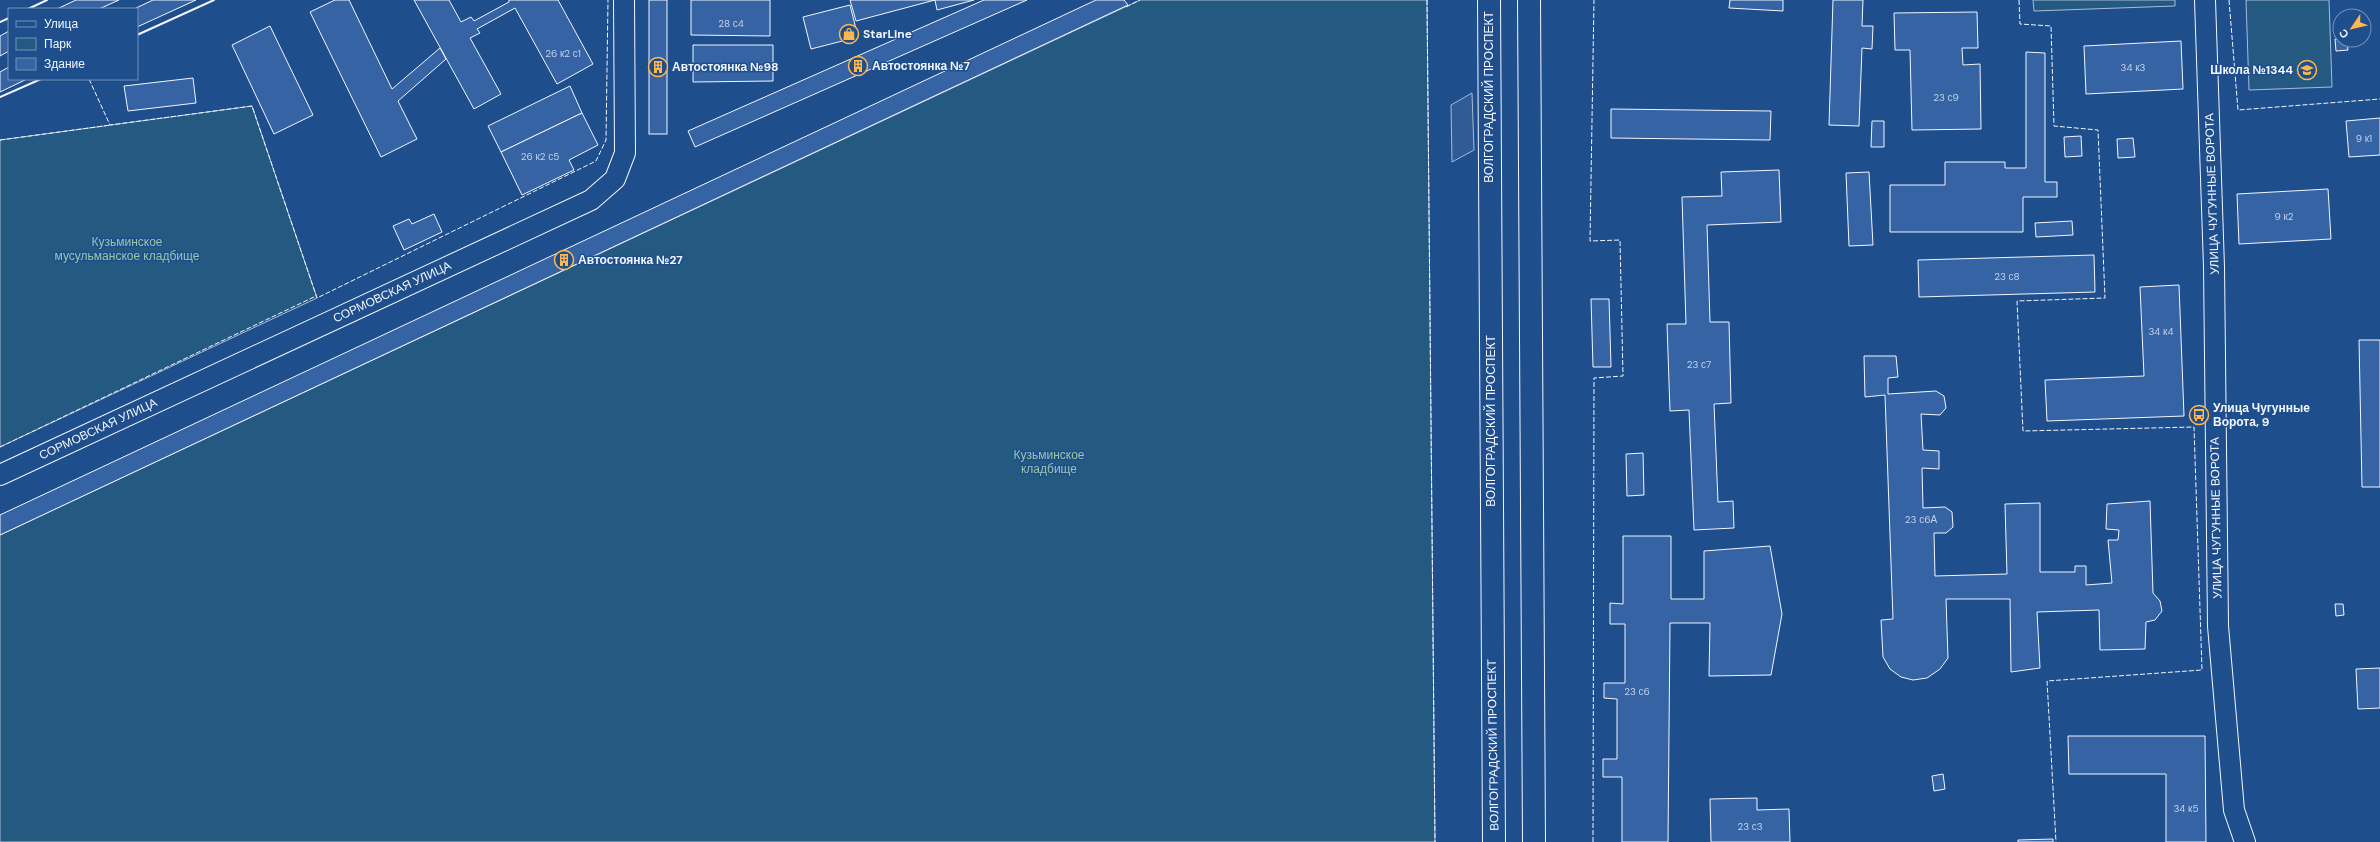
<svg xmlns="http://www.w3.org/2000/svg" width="2380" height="842" font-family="'DM Sans',sans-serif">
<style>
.green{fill:#245a82;stroke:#a8bbd7}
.parking{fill:#305b95;stroke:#a8bbd7}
.building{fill:#3563a3;stroke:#f2f6ff}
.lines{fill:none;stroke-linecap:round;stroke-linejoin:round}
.minor-casing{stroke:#f2f6ff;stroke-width:22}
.major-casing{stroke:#f2f6ff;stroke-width:24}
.minor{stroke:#1f4e8c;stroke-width:20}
.major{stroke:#1f4e8c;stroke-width:22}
.fence{stroke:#f2f6ff;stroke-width:1;stroke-dasharray:5 2;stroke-linecap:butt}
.wall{stroke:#f2f6ff;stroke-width:2}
.labels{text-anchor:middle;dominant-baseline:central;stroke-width:3;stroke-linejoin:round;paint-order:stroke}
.number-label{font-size:10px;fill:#c3d1e8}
.poi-label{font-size:12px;font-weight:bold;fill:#f2f6ff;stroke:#1f4e8c;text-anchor:start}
.street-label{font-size:12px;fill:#f2f6ff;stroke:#1f4e8c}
.park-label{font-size:12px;fill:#97c8a6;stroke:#1f4e8c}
</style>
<rect width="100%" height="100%" fill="#1f4e8c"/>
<g class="green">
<path d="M 1140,0 L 1427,0 L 1435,842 L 0,842 L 0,535 Z"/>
<path d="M 2033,0 L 2175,0 L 2175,6 L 2034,11 Z"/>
<path d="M 2246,0 L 2329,0 L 2332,87 L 2249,90 Z"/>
<path d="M 252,106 L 317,298 L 0,447 L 0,140 Z"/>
</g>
<path class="parking" d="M 1472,93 L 1474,150 L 1452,162 L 1451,105 Z"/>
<g class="building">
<path d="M 76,0 L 119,0 L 99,9 L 57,9 Z"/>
<path d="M 153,0 L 196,0 L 137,27 L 137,9 L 134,9 Z"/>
<path d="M 335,0 L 349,0 L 392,89 L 440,48 L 446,59 L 398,101 L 417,139 L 381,157 L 310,12 Z"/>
<path d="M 414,0 L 449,0 L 461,22 L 471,17 L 474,21 L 509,2 L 509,0 L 558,0 L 593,64 L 557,84 L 515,8 L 477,29 L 480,33 L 470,38 L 501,94 L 474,109 Z"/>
<rect x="649" y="0" width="18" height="134"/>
<path d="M 691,0 L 770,0 L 770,36 L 691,35 Z"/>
<path d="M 850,0 L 974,0 L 937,10 L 935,0 L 856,21 Z"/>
<path d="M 984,0 L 1027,0 L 695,147 L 688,131 Z"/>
<path d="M 1096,0 L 1124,0 L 1128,5 L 0,535 L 0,515 Z"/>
<path d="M 1730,0 L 1783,0 L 1783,11 L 1729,8 Z"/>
<path d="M 1833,0 L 1863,0 L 1862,26 L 1873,26 L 1872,49 L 1862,48 L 1859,126 L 1829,125 Z"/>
<path d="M 850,5 L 858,37 L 811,49 L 803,17 Z"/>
<path d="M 1977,12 L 1978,48 L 1962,48 L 1963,65 L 1980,64 L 1981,129 L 1912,130 L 1910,50 L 1895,50 L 1894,13 Z"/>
<path d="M 270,26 L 313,115 L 274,134 L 232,45 Z"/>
<path d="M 9,31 L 9,51 L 0,56 L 0,36 Z"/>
<path d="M 2335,39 L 2347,40 L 2348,50 L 2336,51 Z"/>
<path d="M 2181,41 L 2183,89 L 2086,94 L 2084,46 Z"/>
<path d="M 693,45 L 773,45 L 773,81 L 693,82 Z"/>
<path d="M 2026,52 L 2045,53 L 2045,182 L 2057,182 L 2057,197 L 2023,197 L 2023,232 L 1890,232 L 1890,185 L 1945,185 L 1945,162 L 2005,162 L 2005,168 L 2026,168 Z"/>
<path d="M 9,67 L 9,79 L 27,79 L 0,92 L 0,72 Z"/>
<path d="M 193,78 L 196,103 L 128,111 L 124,86 Z"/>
<path d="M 570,86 L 582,113 L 501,152 L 488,126 Z"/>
<path d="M 1611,109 L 1771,111 L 1770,140 L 1611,138 Z"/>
<path d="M 582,113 L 598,145 L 569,160 L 574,170 L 522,195 L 501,152 Z"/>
<path d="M 2380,118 L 2380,155 L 2349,157 L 2346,121 Z"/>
<path d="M 1872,121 L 1884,121 L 1884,147 L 1871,147 Z"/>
<path d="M 2081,136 L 2082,156 L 2065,157 L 2064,137 Z"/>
<path d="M 2133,138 L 2135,157 L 2118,158 L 2117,139 Z"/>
<path d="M 1779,170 L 1781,222 L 1707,225 L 1710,322 L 1729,322 L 1731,403 L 1714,404 L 1718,502 L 1733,501 L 1734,528 L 1694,530 L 1689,410 L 1670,411 L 1667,324 L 1686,324 L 1682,197 L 1722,196 L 1721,172 Z"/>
<path d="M 1869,172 L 1873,245 L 1849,246 L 1846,173 Z"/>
<path d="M 2328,189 L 2331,239 L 2239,244 L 2237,194 Z"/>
<path d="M 434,214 L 442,232 L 404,250 L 393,226 L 409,219 L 412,224 Z"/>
<path d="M 2072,221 L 2073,235 L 2036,237 L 2035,223 Z"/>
<path d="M 2094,255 L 2095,292 L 1919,297 L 1918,260 Z"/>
<path d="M 2179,285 L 2184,416 L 2047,421 L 2045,380 L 2144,376 L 2140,287 Z"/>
<path d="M 1591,299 L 1609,299 L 1611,367 L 1593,367 Z"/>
<path d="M 2359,340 L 2380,340 L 2380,487 L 2362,487 Z"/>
<path d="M 1864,356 L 1896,356 L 1898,377 L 1888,378 L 1888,394 L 1936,391 L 1944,396 L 1946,408 L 1940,415 L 1921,414 L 1923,450 L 1939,451 L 1939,469 L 1922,468 L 1923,508 L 1945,507 L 1952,512 L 1953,527 L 1946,533 L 1934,533 L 1935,576 L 2007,574 L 2005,504 L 2040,503 L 2040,572 L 2075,572 L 2075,566 L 2086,566 L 2086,585 L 2112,583 L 2108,540 L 2118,540 L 2119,530 L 2106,529 L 2107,504 L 2150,501 L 2153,593 L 2160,601 L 2162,611 L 2155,620 L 2146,622 L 2145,649 L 2100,650 L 2099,610 L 2037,612 L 2040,668 L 2011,672 L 2010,599 L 1946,599 L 1948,658 L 1940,669 L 1927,678 L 1913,680 L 1901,677 L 1890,669 L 1883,657 L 1881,620 L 1893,619 L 1885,395 L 1865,397 Z"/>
<path d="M 1643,453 L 1644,495 L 1627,496 L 1626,454 Z"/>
<path d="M 1623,536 L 1671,536 L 1671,599 L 1704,599 L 1704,551 L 1770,546 L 1782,614 L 1771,675 L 1709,676 L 1710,623 L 1670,623 L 1668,842 L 1622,842 L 1622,777 L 1603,777 L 1603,759 L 1617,759 L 1617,699 L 1604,698 L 1604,683 L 1625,683 L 1625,624 L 1610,624 L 1610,603 L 1623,604 Z"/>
<path d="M 2335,604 L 2343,604 L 2344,615 L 2336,616 Z"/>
<path d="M 2380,668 L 2380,708 L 2358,709 L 2356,669 Z"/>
<path d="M 2068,736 L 2205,736 L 2206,842 L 2166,842 L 2166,774 L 2069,774 Z"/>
<path d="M 1943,774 L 1945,789 L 1934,791 L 1932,776 Z"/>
<path d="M 1757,798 L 1757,810 L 1789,809 L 1790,842 L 1711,842 L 1710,799 Z"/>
<path d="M 2053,839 L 2053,842 L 2018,842 L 2018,840 Z"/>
</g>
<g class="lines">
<g class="minor-casing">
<g id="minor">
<path d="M 2205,0 L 2214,267 L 2218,626 L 2234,810 L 2245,842"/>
<path d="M 0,475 L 591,200 L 615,179 L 625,153 L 624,0"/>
</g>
</g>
<g class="major-casing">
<g id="major">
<path d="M 1489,0 L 1494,842"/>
<path d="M 1529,0 L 1534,842"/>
</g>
</g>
<use href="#minor" class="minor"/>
<use href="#major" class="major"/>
<g class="fence">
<path d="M 1427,0 L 1435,842"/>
<path d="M 2019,0 L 2020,24 L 2051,26 L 2054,126 L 2098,130 L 2105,298 L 2017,301 L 2023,431 L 2194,427 L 2202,670 L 2047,681 L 2056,842"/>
<path d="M 2229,0 L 2238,110 L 2380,99"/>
<path d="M 1126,7 L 1140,0"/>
<path d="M 137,35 L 214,0"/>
<path d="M 89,79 L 110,125 L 252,106 L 317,298 L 596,161 L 606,140 L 608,0"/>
<path d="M 0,140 L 111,125"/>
<path d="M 0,447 L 316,296"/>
<path d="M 1593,842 L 1594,378 L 1623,376 L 1620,240 L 1590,241 L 1594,0"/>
</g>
<g class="wall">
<path d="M 28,9 L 47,0"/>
<path d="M 0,22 L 9,18"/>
<path d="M 137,35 L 214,0"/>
<path d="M 0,97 L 41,79"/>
</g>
</g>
<defs>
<g id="shop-ring" transform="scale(1)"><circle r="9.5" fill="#1f4e8c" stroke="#ffb74d" stroke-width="1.5"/><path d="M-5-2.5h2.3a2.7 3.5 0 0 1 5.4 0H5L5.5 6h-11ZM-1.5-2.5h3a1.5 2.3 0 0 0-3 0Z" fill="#ffb74d"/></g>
<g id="building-ring" transform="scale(1)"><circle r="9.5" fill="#1f4e8c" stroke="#ffb74d" stroke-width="1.5"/><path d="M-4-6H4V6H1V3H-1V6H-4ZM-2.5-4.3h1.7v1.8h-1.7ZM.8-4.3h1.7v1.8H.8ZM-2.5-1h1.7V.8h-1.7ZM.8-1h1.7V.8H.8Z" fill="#ffb74d"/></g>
<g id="school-ring" transform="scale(1)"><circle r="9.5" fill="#1f4e8c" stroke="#ffb74d" stroke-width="1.5"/><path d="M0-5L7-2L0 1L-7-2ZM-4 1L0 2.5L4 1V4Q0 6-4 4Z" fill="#ffb74d"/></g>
<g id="bus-ring" transform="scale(1)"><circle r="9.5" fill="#1f4e8c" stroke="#ffb74d" stroke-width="1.5"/><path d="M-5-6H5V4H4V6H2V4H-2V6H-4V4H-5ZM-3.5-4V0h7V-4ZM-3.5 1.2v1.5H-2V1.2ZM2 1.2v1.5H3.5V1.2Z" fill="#ffb74d"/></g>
</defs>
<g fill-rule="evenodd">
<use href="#shop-ring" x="849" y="34"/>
<use href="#building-ring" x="858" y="66"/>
<use href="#building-ring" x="658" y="67"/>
<use href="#school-ring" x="2307" y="70"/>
<use href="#building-ring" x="564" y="260"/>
<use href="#bus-ring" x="2199" y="415"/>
</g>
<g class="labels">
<g class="number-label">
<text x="731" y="23">28 с4</text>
<text x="563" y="53">26 к2 с1</text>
<text x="2133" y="67">34 к3</text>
<text x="1946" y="97">23 с9</text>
<text x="2364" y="138">9 к1</text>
<text x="540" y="156">26 к2 с5</text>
<text x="2284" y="216">9 к2</text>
<text x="2007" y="276">23 с8</text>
<text x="2161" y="331">34 к4</text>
<text x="1699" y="364">23 с7</text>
<text x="1921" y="519">23 с6А</text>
<text x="1637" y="691">23 с6</text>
<text x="2186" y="808">34 к5</text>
<text x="1750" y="826">23 с3</text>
</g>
<g class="poi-label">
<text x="863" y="34">StarLine</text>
<text x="872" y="66">Автостоянка №7</text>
<text x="672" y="67">Автостоянка №98</text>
<text x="2293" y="70" text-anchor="end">Школа №1344</text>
<text x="578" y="260">Автостоянка №27</text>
<text x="2213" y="408">Улица Чугунные<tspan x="2213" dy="14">Ворота, 9</tspan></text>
</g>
<g class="street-label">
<text transform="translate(1489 97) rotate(-90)">ВОЛГОГРАДСКИЙ ПРОСПЕКТ</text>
<text transform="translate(2212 194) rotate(-92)">УЛИЦА ЧУГУННЫЕ ВОРОТА</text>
<text transform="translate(392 292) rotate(-25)">СОРМОВСКАЯ УЛИЦА</text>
<text transform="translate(1491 421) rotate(-90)">ВОЛГОГРАДСКИЙ ПРОСПЕКТ</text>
<text transform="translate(98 429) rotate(-25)">СОРМОВСКАЯ УЛИЦА</text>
<text transform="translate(2216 518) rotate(-91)">УЛИЦА ЧУГУННЫЕ ВОРОТА</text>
<text transform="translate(1493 745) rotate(-91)">ВОЛГОГРАДСКИЙ ПРОСПЕКТ</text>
</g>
<g class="park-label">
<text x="127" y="242">Кузьминское<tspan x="127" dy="14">мусульманское кладбище</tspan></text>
<text x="1049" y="455">Кузьминское<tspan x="1049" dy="14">кладбище</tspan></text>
</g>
</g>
<rect x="8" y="8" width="130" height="72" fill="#1f4e8c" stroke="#7391ba"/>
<rect x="16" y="21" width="20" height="6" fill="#1f4e8c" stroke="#7391ba"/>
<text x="44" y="28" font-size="12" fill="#f2f6ff">Улица</text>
<rect x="16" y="38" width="20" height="12" fill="#245a82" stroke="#7391ba"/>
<text x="44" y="48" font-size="12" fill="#f2f6ff">Парк</text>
<rect x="16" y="58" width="20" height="12" fill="#3563a3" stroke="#7391ba"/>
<text x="44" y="68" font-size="12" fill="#f2f6ff">Здание</text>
<g transform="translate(2352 28) rotate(235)"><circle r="19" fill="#1f4e8c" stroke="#7391ba"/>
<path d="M0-3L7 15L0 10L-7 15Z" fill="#ffb74d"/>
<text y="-6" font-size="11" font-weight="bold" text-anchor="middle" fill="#f2f6ff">С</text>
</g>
</svg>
